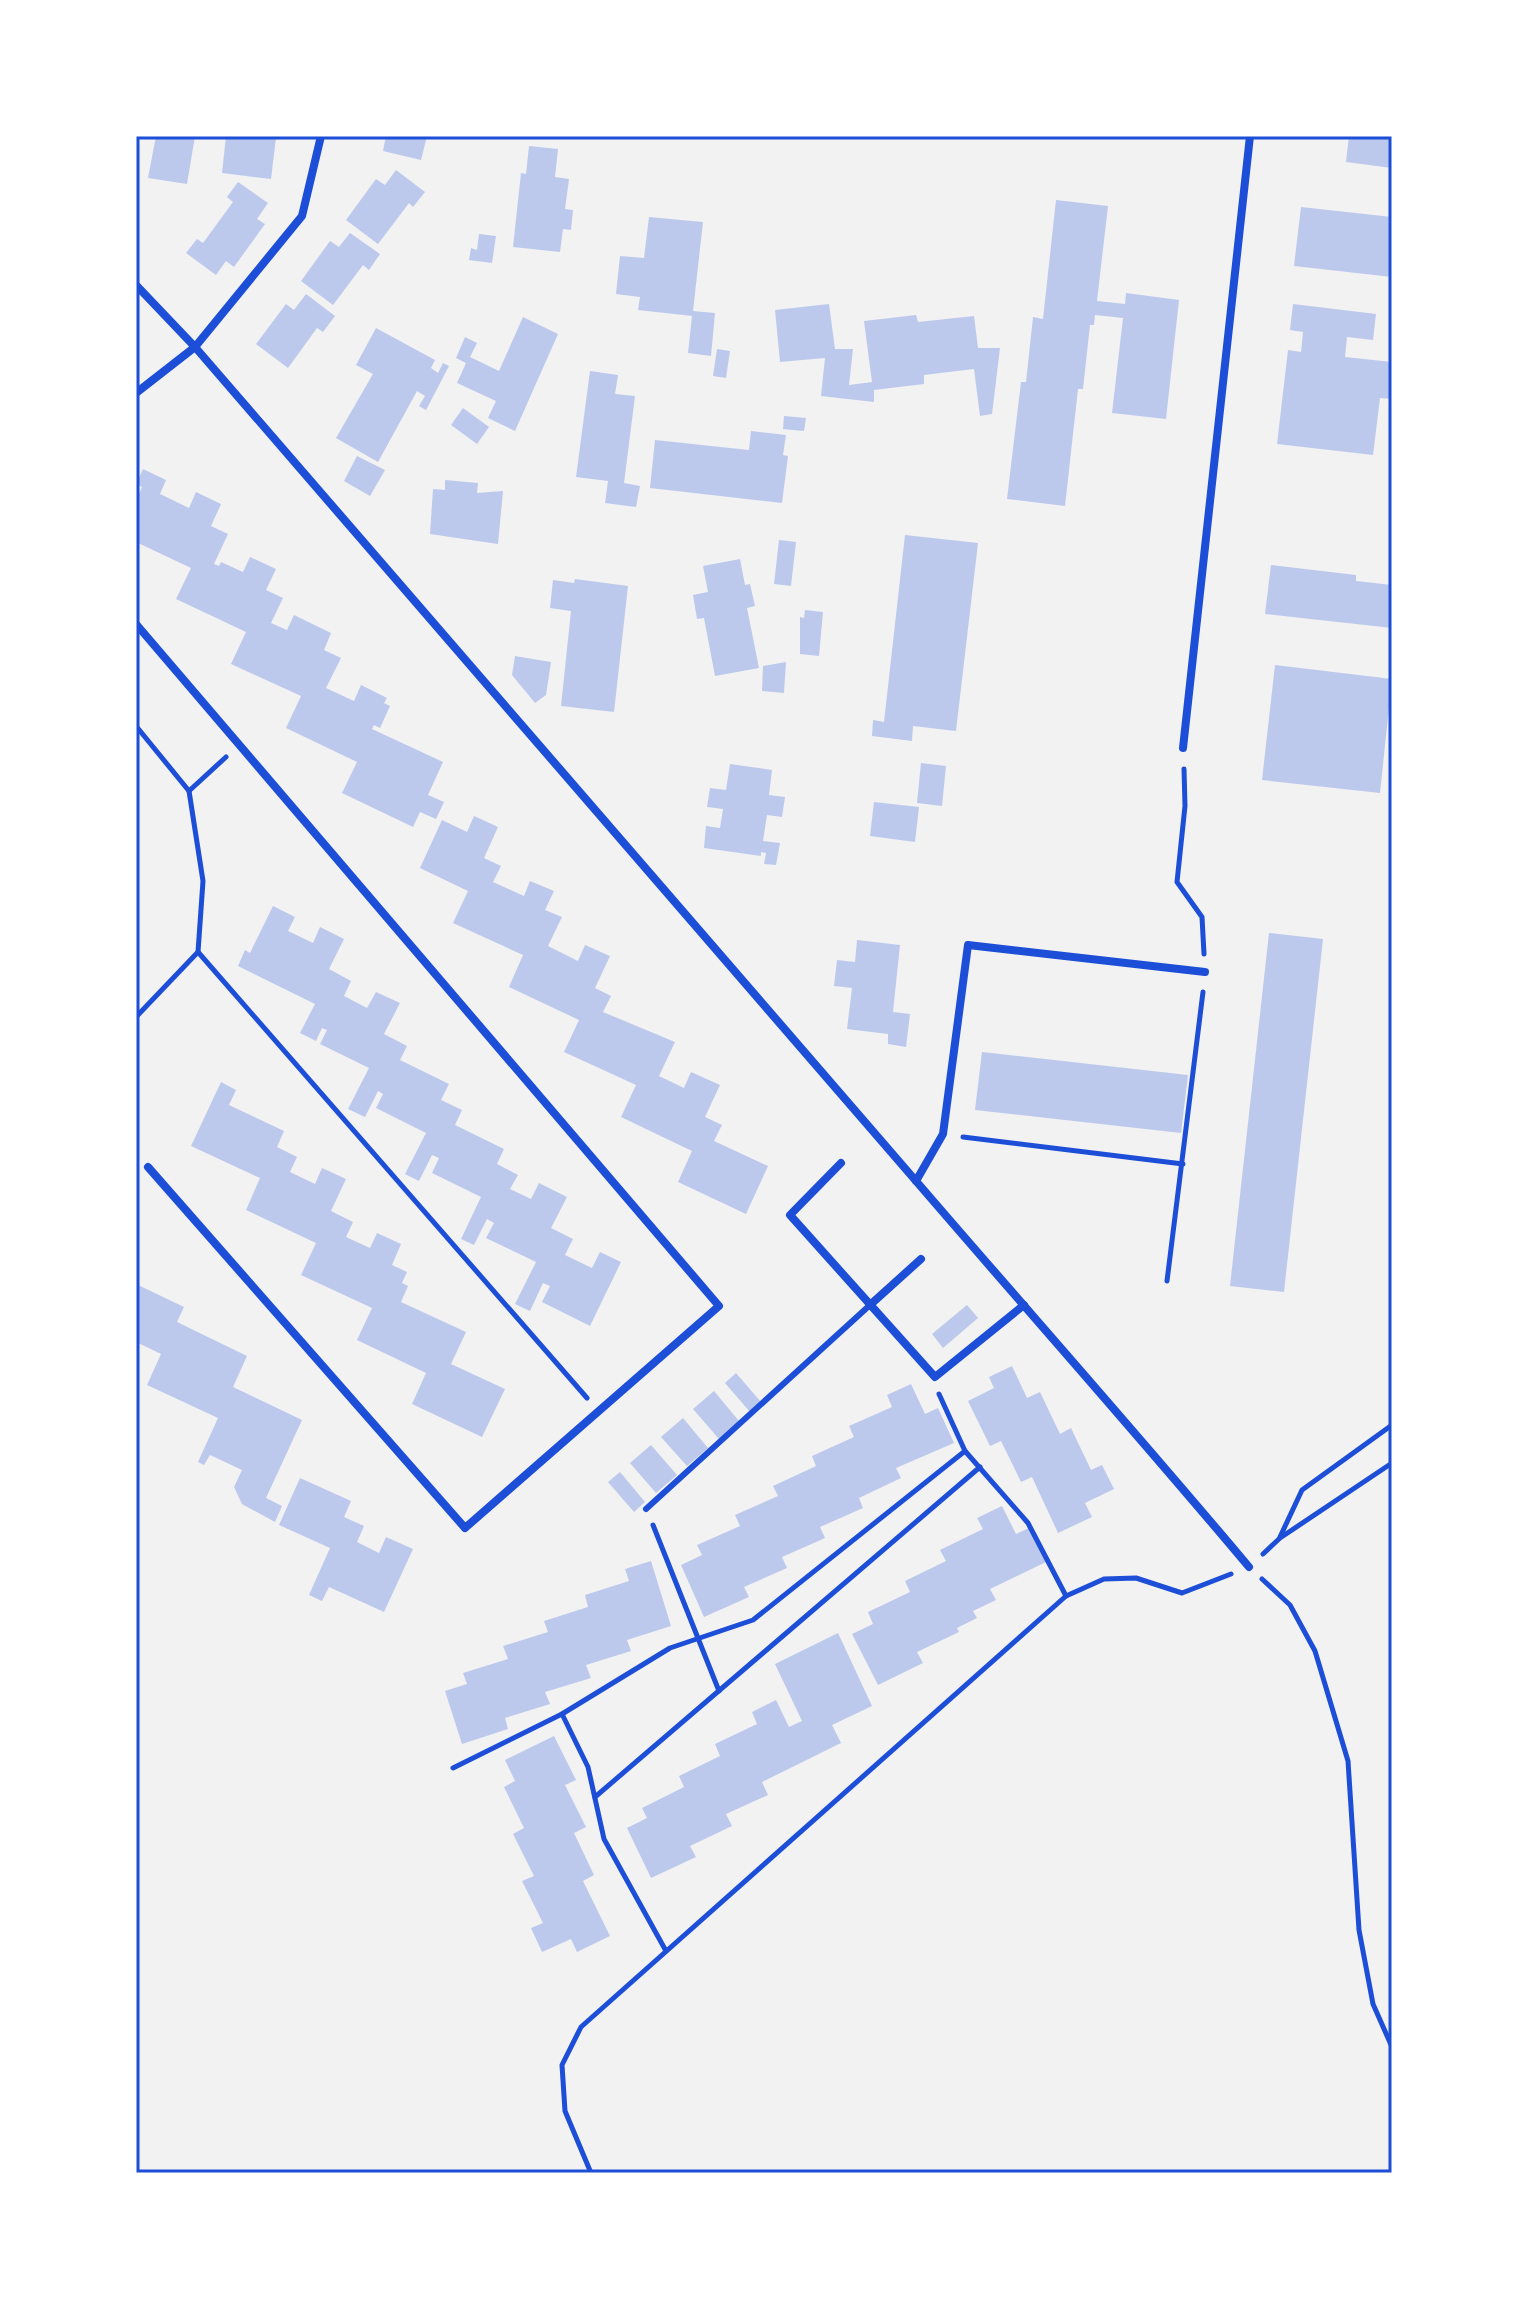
<svg xmlns="http://www.w3.org/2000/svg" width="1528" height="2309" font-family="Roboto,sans-serif">
<style>
.building{fill:#bdc9ec}
.lines{fill:none;stroke-linecap:round;stroke-linejoin:round}
.path{stroke:#1d4ed8;stroke-width:5}
.service{stroke:#1d4ed8;stroke-width:6}
.minor{stroke:#1d4ed8;stroke-width:8}
.neatline{fill:none;stroke:#1d4ed8;stroke-width:3}
</style>
<rect width="100%" height="100%" fill="#f2f2f2"/>
<g class="building">
<path d="M 156,136 L 195,136 L 187,184 L 148,178 Z"/>
<path d="M 226,136 L 276,138 L 271,179 L 222,173 Z"/>
<path d="M 386,136 L 427,136 L 421,160 L 383,151 Z"/>
<path d="M 1349,136 L 1392,136 L 1392,168 L 1346,162 Z"/>
<path d="M 529,146 L 558,149 L 555,177 L 569,179 L 565,209 L 573,210 L 571,230 L 563,229 L 560,252 L 513,247 L 521,173 L 526,174 Z"/>
<path d="M 396,170 L 425,192 L 413,207 L 409,203 L 378,244 L 346,220 L 376,179 L 385,185 Z"/>
<path d="M 238,182 L 268,203 L 257,219 L 265,224 L 234,267 L 226,261 L 216,275 L 186,253 L 197,239 L 203,243 L 233,202 L 227,197 Z"/>
<path d="M 1056,200 L 1108,206 L 1097,301 L 1125,304 L 1126,293 L 1179,300 L 1166,419 L 1112,413 L 1123,318 L 1095,315 L 1094,325 L 1090,325 L 1083,389 L 1078,389 L 1065,506 L 1007,499 L 1021,382 L 1026,382 L 1033,317 L 1043,319 Z"/>
<path d="M 1301,207 L 1392,217 L 1392,277 L 1294,266 Z"/>
<path d="M 649,217 L 703,222 L 693,311 L 715,313 L 711,356 L 688,353 L 692,316 L 638,310 L 640,297 L 616,294 L 620,256 L 644,258 Z"/>
<path d="M 350,233 L 380,254 L 369,270 L 363,265 L 333,305 L 301,281 L 330,241 L 339,247 Z"/>
<path d="M 479,234 L 496,236 L 492,263 L 469,260 L 471,248 L 477,250 Z"/>
<path d="M 306,294 L 335,316 L 323,332 L 317,328 L 288,368 L 256,344 L 286,304 L 294,310 Z"/>
<path d="M 829,304 L 835,349 L 853,349 L 849,385 L 872,382 L 864,321 L 916,315 L 918,322 L 974,316 L 978,348 L 1000,348 L 992,414 L 980,416 L 974,369 L 924,375 L 924,384 L 874,390 L 874,402 L 821,396 L 825,358 L 780,362 L 775,310 Z"/>
<path d="M 1293,304 L 1376,314 L 1373,340 L 1347,337 L 1345,357 L 1392,362 L 1392,399 L 1380,398 L 1373,455 L 1277,444 L 1288,350 L 1301,352 L 1303,332 L 1290,330 Z"/>
<path d="M 523,317 L 558,334 L 515,431 L 488,418 L 496,401 L 457,383 L 466,363 L 456,358 L 465,337 L 477,343 L 470,357 L 499,371 Z"/>
<path d="M 376,328 L 435,360 L 431,368 L 438,373 L 443,363 L 449,366 L 426,410 L 419,406 L 425,396 L 417,391 L 378,462 L 336,438 L 373,374 L 356,365 Z"/>
<path d="M 717,349 L 730,351 L 726,378 L 713,376 Z"/>
<path d="M 590,371 L 618,375 L 615,394 L 635,396 L 624,483 L 640,486 L 636,507 L 605,503 L 608,481 L 576,477 Z"/>
<path d="M 463,408 L 489,427 L 477,444 L 451,425 Z"/>
<path d="M 784,416 L 806,418 L 804,431 L 783,429 Z"/>
<path d="M 751,431 L 786,435 L 783,455 L 788,456 L 782,503 L 650,488 L 655,440 L 749,450 Z"/>
<path d="M 357,456 L 385,470 L 370,496 L 344,481 Z"/>
<path d="M 143,469 L 166,480 L 160,494 L 189,508 L 196,492 L 221,504 L 211,526 L 228,534 L 214,564 L 219,566 L 221,562 L 243,572 L 250,557 L 276,569 L 266,590 L 283,598 L 271,623 L 287,630 L 294,615 L 331,633 L 324,650 L 341,658 L 326,688 L 354,701 L 361,685 L 387,698 L 384,703 L 390,706 L 380,728 L 374,725 L 372,729 L 443,762 L 428,795 L 444,802 L 436,819 L 420,812 L 413,827 L 342,793 L 357,762 L 286,728 L 301,696 L 231,664 L 246,632 L 176,599 L 191,568 L 136,542 L 136,501 L 142,487 L 136,484 Z"/>
<path d="M 445,480 L 478,483 L 477,493 L 503,491 L 498,544 L 430,534 L 433,489 L 445,490 Z"/>
<path d="M 905,535 L 978,543 L 956,731 L 913,726 L 912,741 L 872,736 L 873,720 L 884,722 Z"/>
<path d="M 779,540 L 796,542 L 791,586 L 774,584 Z"/>
<path d="M 740,559 L 745,585 L 750,584 L 755,606 L 747,608 L 759,668 L 715,676 L 704,618 L 697,619 L 693,595 L 708,592 L 703,566 Z"/>
<path d="M 1271,565 L 1356,575 L 1356,581 L 1392,585 L 1392,628 L 1265,614 Z"/>
<path d="M 575,579 L 628,586 L 614,712 L 561,706 L 571,611 L 550,608 L 553,580 L 574,583 Z"/>
<path d="M 805,610 L 823,612 L 819,656 L 800,654 L 800,617 L 804,618 Z"/>
<path d="M 515,656 L 551,662 L 546,695 L 535,703 L 512,675 Z"/>
<path d="M 786,662 L 784,693 L 762,691 L 763,666 Z"/>
<path d="M 1275,665 L 1392,679 L 1380,793 L 1262,780 Z"/>
<path d="M 921,763 L 946,766 L 942,806 L 917,803 Z"/>
<path d="M 730,764 L 772,770 L 769,795 L 785,797 L 782,817 L 767,815 L 763,841 L 780,843 L 776,865 L 764,864 L 766,853 L 761,852 L 761,856 L 704,848 L 706,826 L 720,828 L 723,809 L 707,807 L 710,788 L 726,790 Z"/>
<path d="M 874,802 L 919,807 L 915,842 L 870,836 Z"/>
<path d="M 474,816 L 498,827 L 484,858 L 501,866 L 493,882 L 524,896 L 530,881 L 554,891 L 545,910 L 562,917 L 548,946 L 578,961 L 585,945 L 610,956 L 595,988 L 611,996 L 603,1012 L 675,1042 L 659,1076 L 684,1088 L 691,1072 L 720,1085 L 705,1117 L 722,1125 L 714,1141 L 768,1166 L 746,1214 L 678,1182 L 692,1151 L 621,1117 L 636,1085 L 564,1052 L 579,1020 L 509,987 L 523,955 L 453,923 L 468,891 L 420,868 L 442,820 L 467,832 Z"/>
<path d="M 273,906 L 295,917 L 288,931 L 313,943 L 320,927 L 344,939 L 329,969 L 351,981 L 344,996 L 367,1008 L 376,992 L 400,1003 L 384,1034 L 407,1046 L 400,1060 L 449,1084 L 441,1100 L 462,1110 L 455,1125 L 504,1149 L 497,1164 L 518,1175 L 510,1189 L 531,1199 L 539,1183 L 567,1197 L 551,1228 L 573,1239 L 565,1255 L 592,1268 L 600,1252 L 621,1262 L 590,1326 L 542,1302 L 550,1286 L 543,1283 L 530,1311 L 515,1304 L 536,1262 L 486,1238 L 494,1223 L 487,1219 L 474,1245 L 461,1239 L 481,1197 L 432,1173 L 439,1158 L 432,1155 L 419,1181 L 405,1174 L 426,1133 L 376,1108 L 383,1094 L 378,1091 L 365,1117 L 348,1109 L 369,1068 L 320,1044 L 327,1030 L 322,1028 L 316,1041 L 300,1033 L 315,1004 L 238,966 L 245,950 L 250,953 Z"/>
<path d="M 1269,933 L 1323,939 L 1284,1292 L 1230,1286 Z"/>
<path d="M 857,940 L 900,945 L 893,1012 L 910,1014 L 906,1047 L 888,1044 L 888,1034 L 847,1029 L 852,988 L 834,986 L 837,960 L 855,962 Z"/>
<path d="M 982,1052 L 1188,1075 L 1181,1133 L 975,1110 Z"/>
<path d="M 221,1082 L 236,1090 L 229,1105 L 284,1131 L 277,1147 L 297,1157 L 290,1172 L 315,1184 L 322,1168 L 346,1179 L 331,1211 L 353,1222 L 346,1237 L 370,1248 L 377,1233 L 401,1244 L 392,1265 L 407,1272 L 402,1283 L 408,1286 L 401,1302 L 466,1332 L 451,1364 L 505,1389 L 482,1437 L 412,1404 L 426,1373 L 357,1340 L 372,1308 L 301,1275 L 316,1243 L 246,1210 L 260,1178 L 191,1146 Z"/>
<path d="M 136,1284 L 184,1307 L 177,1322 L 247,1356 L 233,1387 L 302,1420 L 266,1498 L 282,1506 L 275,1522 L 242,1504 L 234,1487 L 242,1470 L 210,1455 L 204,1465 L 198,1462 L 218,1418 L 147,1385 L 161,1354 L 136,1342 Z"/>
<path d="M 967,1305 L 978,1318 L 943,1348 L 932,1334 Z"/>
<path d="M 1012,1366 L 1027,1398 L 1040,1392 L 1060,1434 L 1071,1428 L 1091,1470 L 1102,1465 L 1114,1489 L 1085,1503 L 1092,1517 L 1058,1533 L 1032,1477 L 1021,1482 L 1001,1441 L 990,1446 L 968,1401 L 994,1388 L 989,1377 Z"/>
<path d="M 736,1373 L 761,1402 L 750,1412 L 725,1383 Z"/>
<path d="M 911,1384 L 925,1414 L 938,1408 L 954,1443 L 896,1468 L 901,1478 L 859,1498 L 863,1508 L 820,1527 L 825,1538 L 782,1557 L 787,1568 L 744,1587 L 749,1597 L 704,1617 L 681,1565 L 702,1555 L 697,1545 L 740,1526 L 735,1515 L 778,1496 L 773,1486 L 816,1466 L 812,1456 L 854,1437 L 849,1426 L 892,1407 L 887,1395 Z"/>
<path d="M 714,1391 L 739,1421 L 719,1439 L 693,1409 Z"/>
<path d="M 683,1418 L 708,1448 L 687,1466 L 661,1437 Z"/>
<path d="M 651,1445 L 677,1475 L 656,1493 L 630,1463 Z"/>
<path d="M 620,1472 L 645,1502 L 634,1512 L 608,1482 Z"/>
<path d="M 300,1478 L 351,1501 L 344,1517 L 364,1526 L 357,1542 L 379,1553 L 386,1537 L 413,1549 L 384,1612 L 329,1587 L 322,1601 L 309,1595 L 330,1548 L 279,1525 Z"/>
<path d="M 1002,1506 L 1016,1534 L 1029,1528 L 1046,1562 L 990,1589 L 996,1600 L 973,1611 L 977,1618 L 957,1628 L 959,1632 L 917,1652 L 923,1663 L 878,1685 L 852,1634 L 873,1624 L 868,1612 L 910,1592 L 905,1581 L 946,1561 L 940,1550 L 983,1529 L 977,1518 Z"/>
<path d="M 651,1561 L 671,1626 L 627,1640 L 631,1651 L 586,1665 L 591,1678 L 545,1692 L 550,1704 L 505,1718 L 508,1729 L 462,1744 L 445,1691 L 467,1684 L 463,1673 L 508,1659 L 503,1646 L 548,1632 L 544,1621 L 588,1607 L 585,1595 L 629,1581 L 625,1569 Z"/>
<path d="M 838,1633 L 872,1706 L 832,1725 L 841,1743 L 762,1782 L 768,1795 L 726,1814 L 732,1826 L 690,1846 L 696,1857 L 651,1878 L 627,1828 L 647,1818 L 642,1808 L 684,1787 L 679,1776 L 720,1756 L 715,1744 L 757,1724 L 752,1712 L 776,1700 L 789,1727 L 802,1721 L 775,1664 Z"/>
<path d="M 554,1736 L 576,1780 L 565,1785 L 586,1827 L 574,1833 L 594,1875 L 583,1881 L 610,1936 L 577,1952 L 571,1939 L 542,1952 L 531,1928 L 543,1923 L 522,1881 L 534,1876 L 513,1834 L 524,1828 L 504,1787 L 515,1781 L 505,1760 Z"/>
</g>
<g class="lines">
<g class="path">
<path d="M 136,726 L 189,791 L 203,881 L 198,952 L 136,1017"/>
<path d="M 1184,769 L 1185,806 L 1177,882 L 1202,917 L 1204,954"/>
<path d="M 189,791 L 226,757"/>
<path d="M 198,952 L 587,1398"/>
<path d="M 963,1137 L 1183,1164"/>
<path d="M 1167,1281 L 1203,992"/>
<path d="M 939,1394 L 965,1451 L 1028,1523 L 1066,1596"/>
<path d="M 653,1525 L 719,1691"/>
<path d="M 1280,1537 L 1302,1490 L 1392,1425"/>
<path d="M 1263,1554 L 1280,1538 L 1392,1463"/>
<path d="M 1262,1579 L 1290,1605 L 1315,1651 L 1348,1761 L 1359,1930 L 1373,2004 L 1392,2047"/>
<path d="M 562,1714 L 588,1767 L 604,1839 L 666,1951"/>
<path d="M 453,1768 L 562,1714 L 670,1648 L 753,1620 L 965,1451"/>
<path d="M 595,1797 L 980,1467"/>
<path d="M 591,2173 L 565,2111 L 562,2065 L 581,2027 L 1066,1596 L 1104,1579 L 1136,1578 L 1182,1593 L 1231,1574"/>
</g>
<path class="service" d="M 646,1509 L 870,1305"/>
<g class="minor">
<path d="M 136,285 L 195,347 C 437,624 676,903 916,1181 C 1027,1310 1140,1437 1249,1567"/>
<path d="M 136,393 L 195,347 L 302,216 L 321,136"/>
<path d="M 136,624 L 719,1306 L 465,1528 L 148,1167"/>
<path d="M 1183,748 L 1250,136"/>
<path d="M 841,1163 L 790,1215 L 935,1377 L 1024,1305"/>
<path d="M 916,1181 L 943,1134 L 968,945 L 1205,972"/>
<path d="M 870,1305 L 921,1259"/>
</g>
</g>
<rect width="1528" height="2309" fill="none" stroke="#ffffff" stroke-width="276"/>
<rect x="138" y="138" width="1252" height="2033" class="neatline"/>
</svg>
